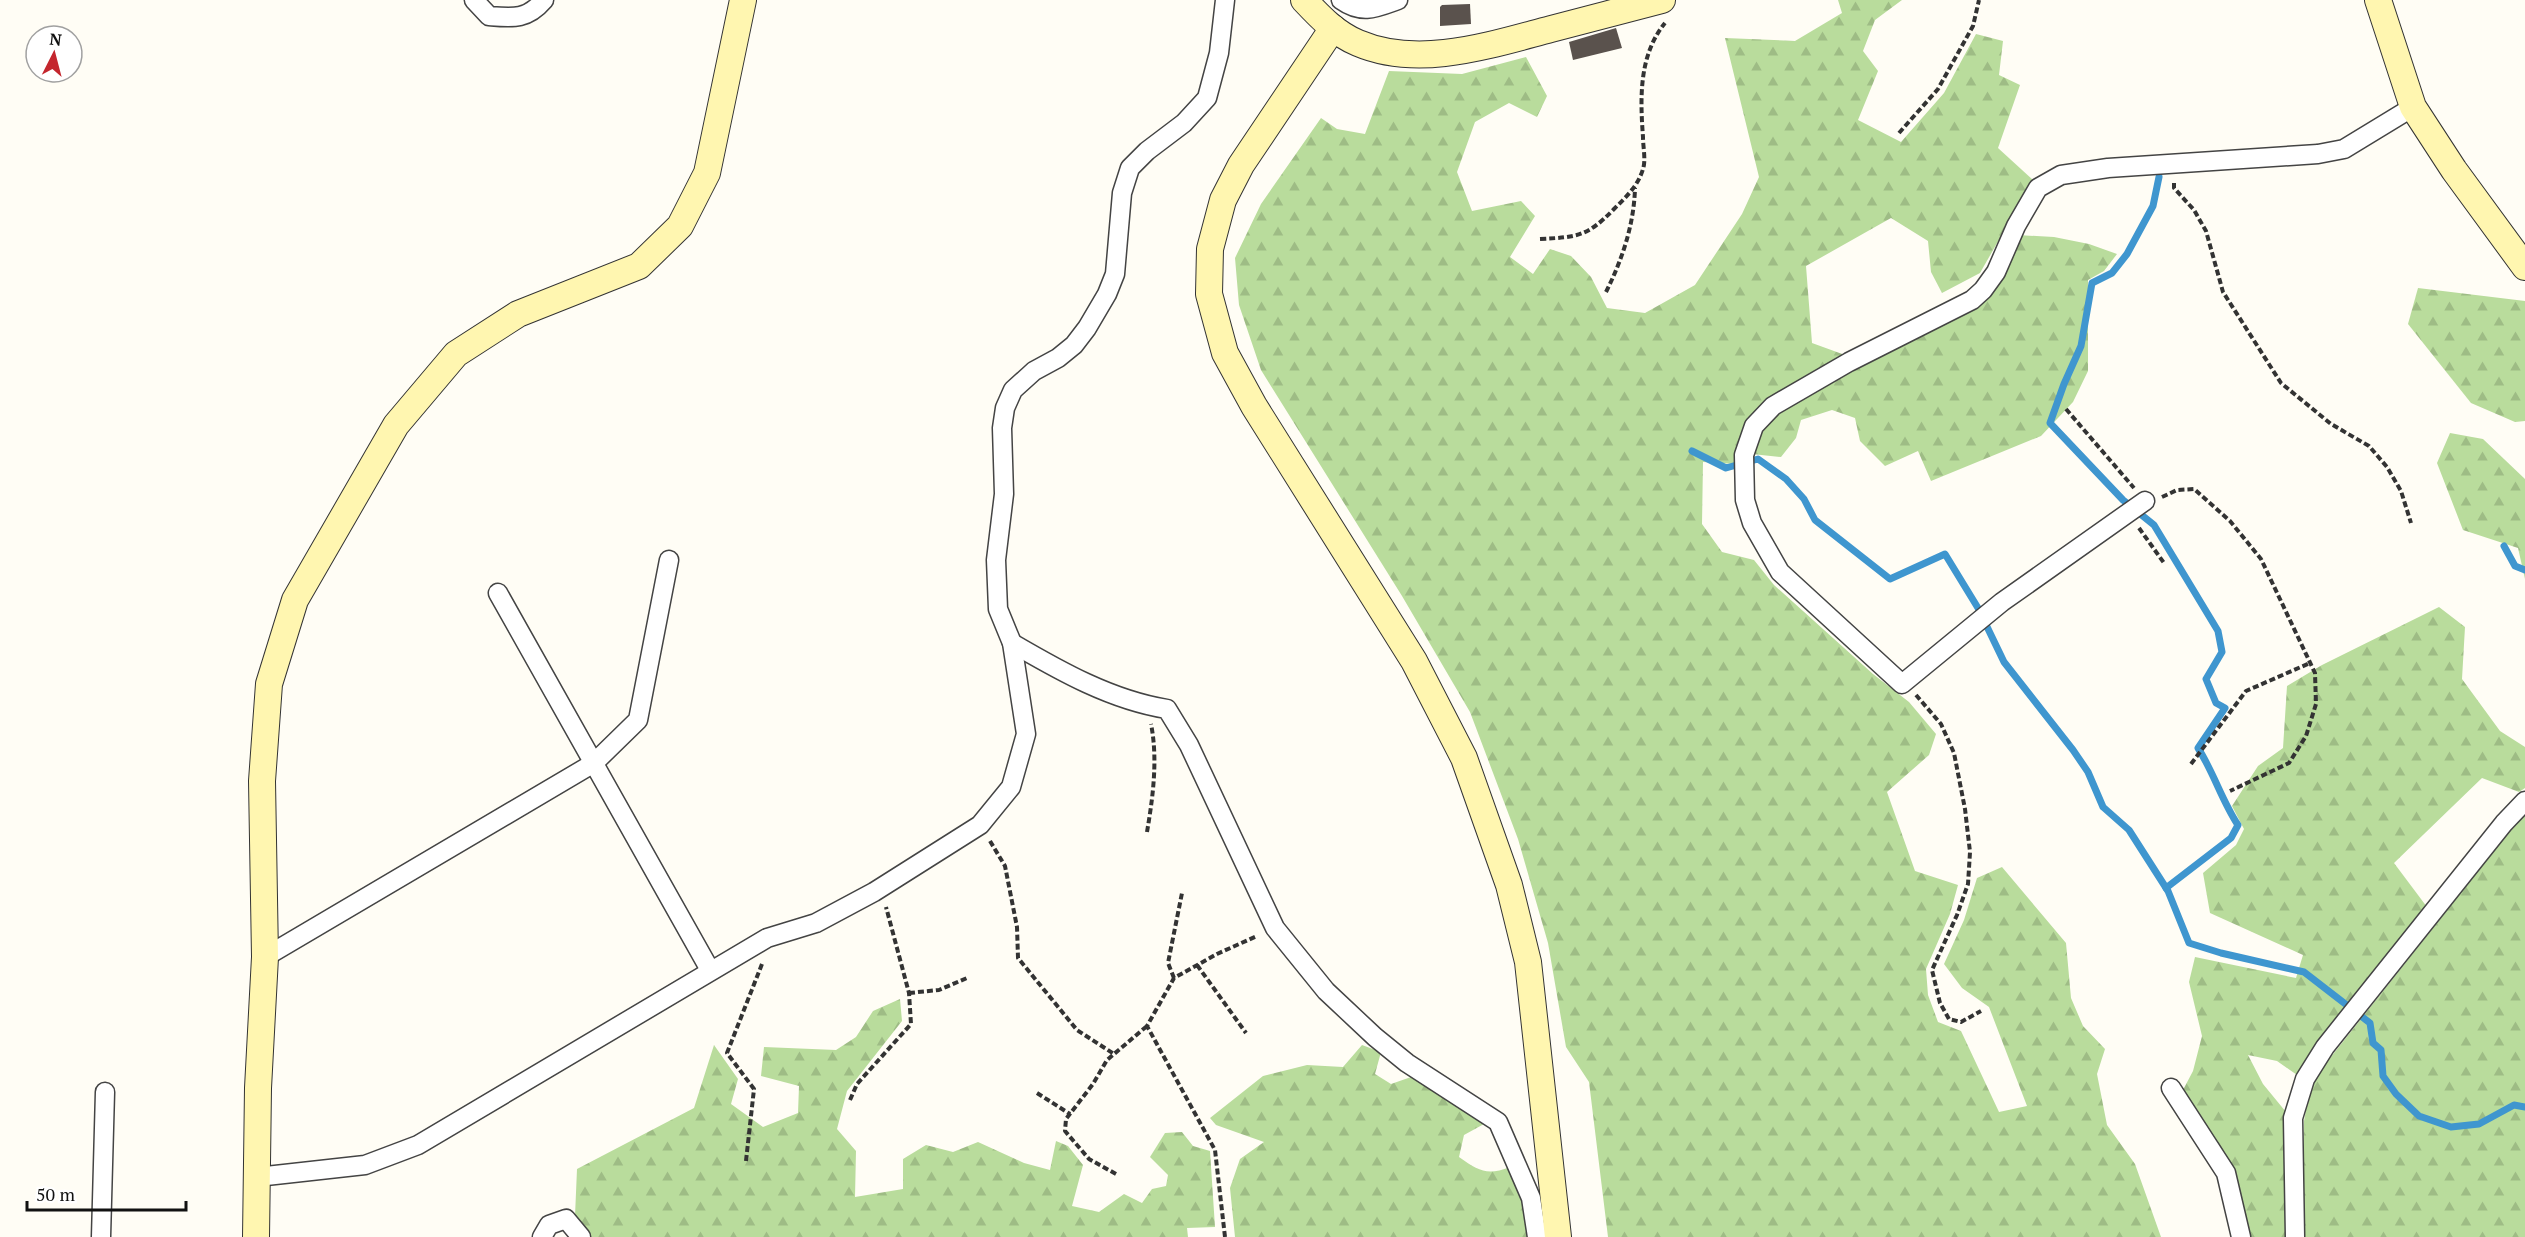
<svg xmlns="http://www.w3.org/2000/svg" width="2525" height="1237" font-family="'PT Serif',serif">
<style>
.forest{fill:url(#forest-firs)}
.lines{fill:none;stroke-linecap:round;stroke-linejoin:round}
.stream{stroke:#3f96cf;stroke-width:7}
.building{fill:#5a524d}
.street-casing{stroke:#444;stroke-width:21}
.secondary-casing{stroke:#333;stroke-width:28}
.path{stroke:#333;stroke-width:4;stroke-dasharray:6 3;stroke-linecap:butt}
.street{stroke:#fff;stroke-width:18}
.secondary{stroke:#fff6b0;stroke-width:26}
</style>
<defs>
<pattern id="forest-firs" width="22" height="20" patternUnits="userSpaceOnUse" patternTransform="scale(1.5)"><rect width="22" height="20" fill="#b9dc9c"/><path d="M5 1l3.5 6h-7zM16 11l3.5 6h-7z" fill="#9ebc85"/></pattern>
</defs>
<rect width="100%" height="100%" fill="#fffdf5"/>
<g class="forest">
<path d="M 1838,0 L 1902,0 L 1875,20 L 1863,51 L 1878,71 L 1858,120 L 1901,142 L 1944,93 L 1976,34 L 2003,41 L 1999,75 L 2020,85 L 1998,148 L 2033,180 L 1980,273 L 1942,293 L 1931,272 L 1928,241 L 1891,218 L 1806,266 L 1812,343 L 1845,355 L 1759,408 L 1735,464 L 1703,462 L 1702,524 L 1722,552 L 1754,560 L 1774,585 L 1873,674 L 1909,702 L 1936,734 L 1929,755 L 1887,792 L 1915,871 L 1958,885 L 1950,914 L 1926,969 L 1928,995 L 1938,1022 L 1961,1031 L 1999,1112 L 2027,1106 L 1989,1007 L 1962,988 L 1944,964 L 1964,920 L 1977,878 L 2002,867 L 2066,943 L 2071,998 L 2083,1026 L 2105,1049 L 2097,1074 L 2107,1125 L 2135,1164 L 2161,1237 L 1608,1237 L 1589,1082 L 1566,1047 L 1548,943 L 1518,839 L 1470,712 L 1402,596 L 1261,370 L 1239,305 L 1235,258 L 1261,204 L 1321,118 L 1337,129 L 1365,134 L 1389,71 L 1462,74 L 1526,57 L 1547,96 L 1537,117 L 1509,103 L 1475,122 L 1457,172 L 1472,211 L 1521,201 L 1535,216 L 1510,257 L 1533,274 L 1550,249 L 1571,256 L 1591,277 L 1607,308 L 1645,313 L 1695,285 L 1742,214 L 1759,177 L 1725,38 L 1795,41 L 1842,13 Z"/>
<path d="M 2017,235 L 2054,237 L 2089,244 L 2117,254 L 2104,271 L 2088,280 L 2088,371 L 2073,402 L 2041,436 L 1931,481 L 1918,451 L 1885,466 L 1860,441 L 1855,418 L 1832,410 L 1801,420 L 1796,438 L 1781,457 L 1752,454 L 1760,427 L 1782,406 L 1985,301 L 1998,279 Z"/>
<path d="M 2418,288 L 2525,301 L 2525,421 L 2515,422 L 2471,403 L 2408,324 Z"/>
<path d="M 2450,433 L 2483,439 L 2525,479 L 2525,579 L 2518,548 L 2463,530 L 2437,463 Z"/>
<path d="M 2439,607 L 2465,627 L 2462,679 L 2500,731 L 2525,747 L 2525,788 L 2519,792 L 2482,778 L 2394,863 L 2427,907 L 2297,1075 L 2277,1061 L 2248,1055 L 2263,1084 L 2286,1112 L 2288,1237 L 2250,1237 L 2236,1172 L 2183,1090 L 2193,1071 L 2202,1036 L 2189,982 L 2195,957 L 2296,978 L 2303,955 L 2210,913 L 2203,873 L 2236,845 L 2244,829 L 2232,806 L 2258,766 L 2283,748 L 2287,686 L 2322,665 Z"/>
<path d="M 2525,812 L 2525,1237 L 2301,1237 L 2304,1121 L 2311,1082 Z"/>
<path d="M 900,999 L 902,1021 L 847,1091 L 837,1129 L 856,1151 L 855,1197 L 903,1189 L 903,1159 L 926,1145 L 953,1152 L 978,1142 L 1024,1163 L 1050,1170 L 1056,1141 L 1068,1146 L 1083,1165 L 1072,1206 L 1099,1212 L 1124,1194 L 1142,1203 L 1152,1189 L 1166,1186 L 1168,1175 L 1150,1157 L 1165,1133 L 1182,1132 L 1193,1146 L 1210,1151 L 1215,1227 L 1187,1228 L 1188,1237 L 588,1237 L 575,1216 L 577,1169 L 694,1108 L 714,1045 L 738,1079 L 731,1104 L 763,1127 L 798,1113 L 799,1086 L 761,1076 L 764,1047 L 836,1050 L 856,1037 L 873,1011 Z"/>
<path d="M 1362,1045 L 1381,1052 L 1375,1074 L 1391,1084 L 1414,1076 L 1484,1124 L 1464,1135 L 1459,1157 C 1479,1171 1487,1176 1510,1167 L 1525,1201 L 1529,1237 L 1235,1237 L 1230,1188 L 1240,1159 L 1264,1142 L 1216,1125 L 1210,1118 L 1263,1076 L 1307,1065 L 1343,1067 Z"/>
</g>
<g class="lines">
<g class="stream">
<path d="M 2159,177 L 2153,206 L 2127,254 L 2112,273 L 2092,283 L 2081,346 L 2064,384 L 2050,423 L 2123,500 L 2154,525 L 2218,631 L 2222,652 L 2206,679 L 2216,703 L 2225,708 L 2198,748 C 2214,773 2222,801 2238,825 L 2231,838 L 2166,888"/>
<path d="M 1692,451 L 1726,468 L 1758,459 L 1786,479 L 1804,499 L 1815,520 L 1890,579 L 1945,554 L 1978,608 L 2004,662 L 2073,750 L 2088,772 L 2103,807 L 2129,830 L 2168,891 L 2189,943 L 2221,953 L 2304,972 L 2370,1023 L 2373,1043 L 2381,1050 L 2383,1076 L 2396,1094 L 2419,1116 L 2451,1127 L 2479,1124 L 2514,1105 L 2525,1107"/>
<path d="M 2504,546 L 2515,566 L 2525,570"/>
</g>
</g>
<g class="building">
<path d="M 1470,4 L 1471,24 L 1440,26 L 1440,7 L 1442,5 Z"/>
<path d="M 1616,28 L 1622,48 L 1573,60 L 1569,42 Z"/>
</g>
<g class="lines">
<g class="street-casing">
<g id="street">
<path d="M 474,0 L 489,16 C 513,18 527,20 544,0"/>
<path d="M 1341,0 C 1362,15 1376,8 1398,0"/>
<path d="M 2145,501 L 2002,602 L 1902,684 L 1780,572 L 1752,523 L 1745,500 L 1744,455 L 1754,426 L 1773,406 L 1849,362 L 1972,300 L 1983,290 L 1996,272 L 2016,226 L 2038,188 L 2061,175 L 2108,168 L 2318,154 L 2344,149 L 2413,107"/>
<path d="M 498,593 L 710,970"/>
<path d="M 1012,643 C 1060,671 1111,700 1167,709 L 1189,745 L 1275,928 L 1326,991 L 1375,1037 L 1407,1063 L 1498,1122 L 1531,1198 L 1537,1237"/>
<path d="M 265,957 L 594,763 L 638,720 L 669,560"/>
<path d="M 2171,1088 L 2226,1173 L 2241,1237"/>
<path d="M 257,1177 L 365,1165 L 418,1145 L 767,938 L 816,923 L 874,892 L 980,825 L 1011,787 L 1026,734 L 1012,643 L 998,609 L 996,560 L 1004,494 L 1002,428 L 1005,408 L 1013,390 L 1034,371 L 1058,358 L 1074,345 L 1087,328 L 1107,294 L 1115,274 L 1122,193 L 1130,168 L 1147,151 L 1184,123 L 1207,98 L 1219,53 L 1225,0"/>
<path d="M 101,1237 L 105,1092"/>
<path d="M 542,1237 L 549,1225 L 566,1219 L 581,1237"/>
<path d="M 2295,1237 L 2293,1118 L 2305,1079 L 2325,1047 L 2504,823 L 2525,801"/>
</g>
</g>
<g class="secondary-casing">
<g id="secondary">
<path d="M 1304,0 C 1320,17 1336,34 1358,43 C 1419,69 1490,45 1551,29 C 1588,19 1625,10 1662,0"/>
<path d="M 2378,0 L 2413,107 L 2454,170 L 2525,267"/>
<path d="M 1333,28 L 1241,165 L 1223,200 L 1210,249 L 1209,294 L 1225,353 L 1254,406 L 1414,661 L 1464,758 L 1509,885 L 1528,962 L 1558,1237"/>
<path d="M 256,1237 L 258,1088 L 265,957 L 262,781 L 269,684 L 295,600 L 396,425 L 456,354 L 518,314 L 639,266 L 680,226 L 707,173 L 743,0"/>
</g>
</g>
<g class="path">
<path d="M 1899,133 L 1938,89 L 1973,26 L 1979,0"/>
<path d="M 2174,183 L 2174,188 L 2194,210 L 2206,231 L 2223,292 L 2281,383 L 2331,424 L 2369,446 L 2387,467 L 2401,491 L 2411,523"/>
<path d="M 1540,239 C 1577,237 1587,237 1614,209 C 1626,197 1638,186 1643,169 C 1646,160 1643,147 1643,137 C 1640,97 1639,55 1665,23"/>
<path d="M 1606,292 C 1622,260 1634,225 1635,188"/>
<path d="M 2066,409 L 2134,488"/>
<path d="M 2162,497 L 2177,490 L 2194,489 L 2230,521 L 2261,559 L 2315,673 L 2316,704 L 2306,736 L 2289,763 L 2230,791"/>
<path d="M 2139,528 L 2164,563"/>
<path d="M 1916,695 L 1941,724 L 1954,753 L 1965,809 L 1970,852 L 1968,884 L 1957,915 L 1932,970 L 1940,1003 L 1949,1019 L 1961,1022 L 1981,1011"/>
<path d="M 2191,764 L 2246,691 L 2310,663"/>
<path d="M 1147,832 C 1153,797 1158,759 1151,724"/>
<path d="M 990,841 L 1005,866 L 1017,927 L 1018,958 L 1077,1030 L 1114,1054"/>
<path d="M 1197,965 L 1246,1033"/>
<path d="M 1174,978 L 1168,963 L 1182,893"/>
<path d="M 909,993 L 939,990 L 967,978"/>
<path d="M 1037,1093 L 1070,1114"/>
<path d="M 850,1100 L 857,1084 L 911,1024 L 909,993 L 886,907"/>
<path d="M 746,1161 L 754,1089 L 727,1053 L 762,964"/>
<path d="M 1116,1174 L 1089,1159 L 1065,1131 L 1066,1119 L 1093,1084 L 1107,1060 L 1147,1026"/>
<path d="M 1225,1237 L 1215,1150 L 1147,1026 L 1174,978 L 1217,954 L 1257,936"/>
</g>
<use href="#street" class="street"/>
<use href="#secondary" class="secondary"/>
</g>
<g transform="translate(54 54) rotate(6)"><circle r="28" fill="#ffffff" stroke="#a0a0a0" stroke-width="1.5"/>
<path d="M0-4.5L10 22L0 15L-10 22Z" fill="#c4262e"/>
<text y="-9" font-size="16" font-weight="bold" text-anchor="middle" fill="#111111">N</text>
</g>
<path d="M27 1201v9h159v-9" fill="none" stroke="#111111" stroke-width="3"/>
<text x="36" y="1201" font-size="18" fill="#111111" stroke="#ffffff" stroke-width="4.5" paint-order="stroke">50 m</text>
</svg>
